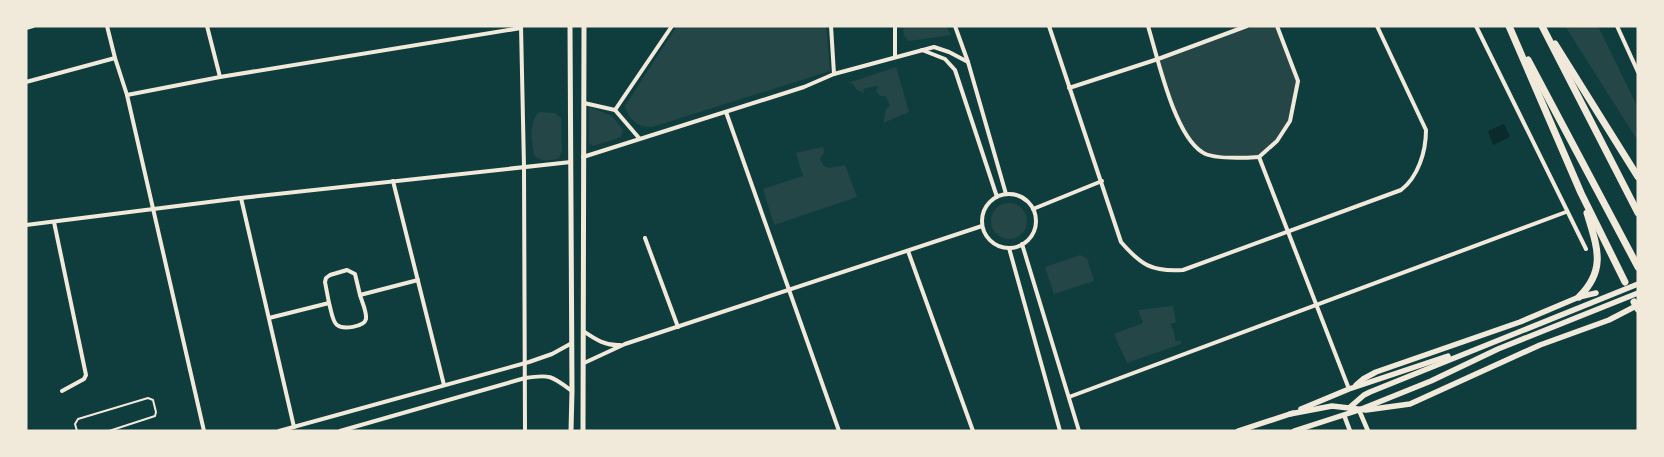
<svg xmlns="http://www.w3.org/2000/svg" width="1664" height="457" font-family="Cabin,sans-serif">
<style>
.green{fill:#244646}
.water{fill:#0a2a2b}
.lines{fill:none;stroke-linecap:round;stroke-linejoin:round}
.service{stroke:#f1e9da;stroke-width:2}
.minor{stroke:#f1e9da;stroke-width:4}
.tertiary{stroke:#f1e9da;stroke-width:4.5}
.secondary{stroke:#f1e9da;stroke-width:5}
.primary{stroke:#f1e9da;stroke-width:5.5}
.motorway{stroke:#f1e9da;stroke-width:7}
</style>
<rect width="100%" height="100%" fill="#0f3d3e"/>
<g class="green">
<path d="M 677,26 L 826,26 L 830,71 L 652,127 C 637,127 629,120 625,106 Z"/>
<path d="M 903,26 L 946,26 L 951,35 L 909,41 L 904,36 Z"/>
<path d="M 1254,26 L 1274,26 L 1283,42 L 1298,81 L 1290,121 L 1277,141 L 1259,157 L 1204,157 L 1177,119 L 1158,59 Z"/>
<path d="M 1565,26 L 1598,26 L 1638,108 L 1638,141 Z"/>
<path d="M 896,67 L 909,112 L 883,123 L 886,109 L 890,106 L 886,96 L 881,96 L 876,92 L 878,87 L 876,86 L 863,89 L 864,93 L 857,90 L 853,84 L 848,83 Z"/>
<path d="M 589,107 L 612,116 L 623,130 L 621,137 L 593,146 L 589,143 Z"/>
<path d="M 540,112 L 555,113 L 561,118 L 562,151 L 559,158 C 550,161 540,162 534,155 C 532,143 528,119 540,112 Z"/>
<path d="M 823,147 L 824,152 L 820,159 L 824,166 L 829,168 L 845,165 L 857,197 L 774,225 L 763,189 L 803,176 L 796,153 Z"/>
<circle cx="1009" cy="221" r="18"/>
<path d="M 1080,255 L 1087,258 L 1094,281 L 1054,294 L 1045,267 Z"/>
<path d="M 1173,306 L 1176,322 L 1170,324 L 1174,332 L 1175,341 L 1181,341 L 1181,344 L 1127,363 L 1114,334 L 1143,323 L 1138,310 Z"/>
</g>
<path class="water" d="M 1504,124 L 1510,137 L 1493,145 L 1488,131 Z"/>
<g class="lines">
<path class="service" d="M 77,431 L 75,424 L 78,419 L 148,398 L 153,400 L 156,412 L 155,416 L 109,431"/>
<g class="minor">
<path d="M 107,26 L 115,58 L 127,95 L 204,431"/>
<path d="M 207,26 L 220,77"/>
<path d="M 521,26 L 524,167 L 525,431"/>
<path d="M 831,26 L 834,74"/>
<path d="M 895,26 L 895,57"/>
<path d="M 955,26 L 968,62 L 1006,194"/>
<path d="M 1049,26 L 1121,242 C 1141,265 1152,272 1183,270 L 1401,190 C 1418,177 1426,152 1426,130 L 1377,26"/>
<path d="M 1148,26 C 1158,59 1174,134 1202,152 C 1213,160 1244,158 1259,157"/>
<path d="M 1476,26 L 1586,249"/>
<path d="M 1617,26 L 1638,72"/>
<path d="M 26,28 L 33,26"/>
<path d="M 922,50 L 945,59 L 955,70 L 997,197"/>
<path d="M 26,82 L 115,58"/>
<path d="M 1069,88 L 1158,59 L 1247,26"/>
<path d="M 127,95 L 220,77 L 521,28 L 520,26"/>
<path d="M 584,103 L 615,110 L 639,138"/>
<path d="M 615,110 L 672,26"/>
<path d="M 726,112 L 839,431"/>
<path d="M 583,157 L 804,87 L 834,74 L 934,47 L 949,52 L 968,62"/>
<path d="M 1259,157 L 1349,389"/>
<path d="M 1259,157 L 1277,141 L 1290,121 L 1298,81 L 1277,26"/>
<path d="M 393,181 L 444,385"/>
<circle cx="1009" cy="221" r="27"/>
<path d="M 241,198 L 294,427"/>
<path d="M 1033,209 L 1102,181"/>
<path d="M 54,222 L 86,375 L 84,379 L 62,391"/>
<path d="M 26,225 L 241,198 L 571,162"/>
<path d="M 645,238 L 678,327"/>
<path d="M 1022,244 L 1079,431"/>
<path d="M 1009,248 L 1060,431"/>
<path d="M 908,251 L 973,431"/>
<path d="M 329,303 L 325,282 L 326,278 L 330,275 L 347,270 L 355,274 L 360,295"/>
<path d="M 269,318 L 329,303 C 331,309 332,321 337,325 C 343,330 364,327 366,319 C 367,312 362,302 360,295 L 418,280"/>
<path d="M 583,331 C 595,339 605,346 620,345"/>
<path d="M 584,363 L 625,344 L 982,226"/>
<path d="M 1069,397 L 1566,212"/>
<path d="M 279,431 L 529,362 L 552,354 L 572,343"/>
<path d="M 340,431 L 525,378 C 550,374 552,376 572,391"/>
</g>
<g class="tertiary">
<path d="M 1359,410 L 1368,431"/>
<path d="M 1344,415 L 1350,431"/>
</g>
<g class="secondary">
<path d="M 570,26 L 572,391 L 571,431"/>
<path d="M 583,431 L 584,26"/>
</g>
<g class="primary">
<path d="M 1356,385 L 1363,379 L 1376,372 L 1520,322 L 1579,297 L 1596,293"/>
<path d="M 1349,408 L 1364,395 L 1370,392 L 1638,284"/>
<path d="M 1301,409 L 1349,389 L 1448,356"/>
<path d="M 1290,414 L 1332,406 L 1366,410 L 1410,404 L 1540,345 L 1609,320 L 1636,306"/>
<path d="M 1238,431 L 1293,413"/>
<path d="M 1294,431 L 1359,410 L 1431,381 L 1498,349 L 1638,293"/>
</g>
<g class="motorway">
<path d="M 1509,26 L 1581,193 L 1625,282"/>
<path d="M 1542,26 L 1638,213"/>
<path d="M 1555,44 L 1638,177"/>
<path d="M 1528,60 L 1638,267"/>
<path d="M 1579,297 C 1607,269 1597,247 1587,213"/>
<path d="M 1634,302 L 1638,309"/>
</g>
</g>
<rect width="1664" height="457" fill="none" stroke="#f1e9da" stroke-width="55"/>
</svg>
